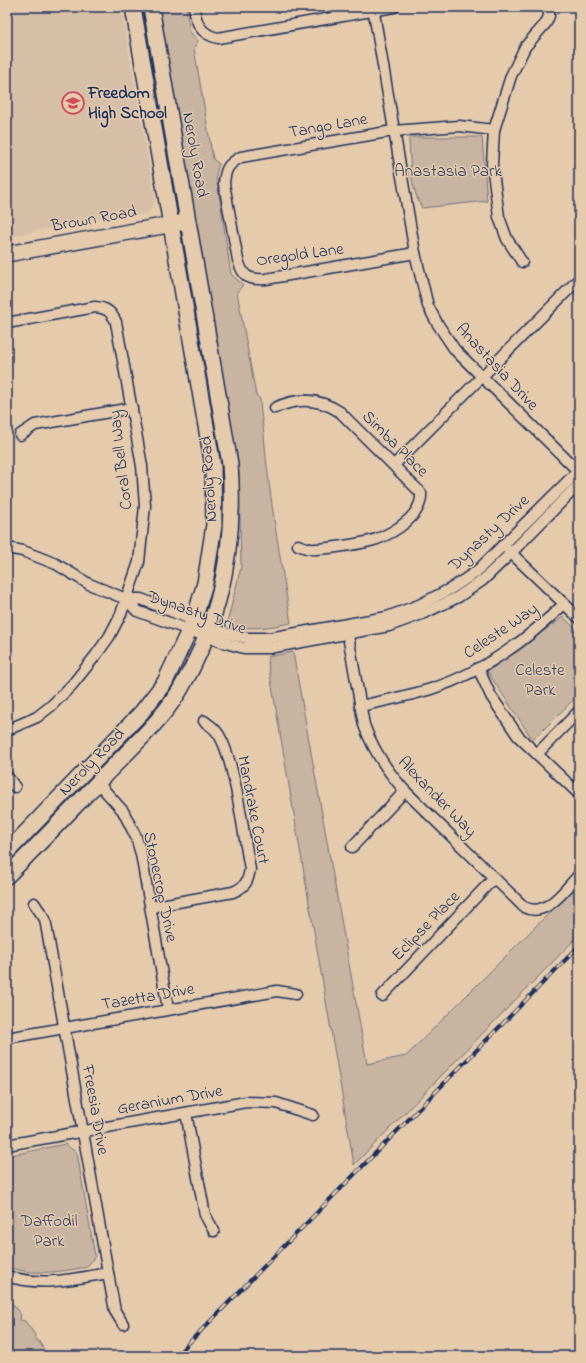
<svg xmlns="http://www.w3.org/2000/svg" width="586" height="1363" font-family="'Indie Flower',sans-serif">
<style>
.built{fill:#d6bfa6}
.green{fill:#c8b4a0;stroke:#72727f}
.lines{fill:none;stroke-linecap:round;stroke-linejoin:round}
.street-casing{stroke:#1b2f5e;stroke-width:13}
.secondary-casing{stroke:#1b2f5e;stroke-width:18}
.street{stroke:#e5cbac;stroke-width:10}
.secondary{stroke:#e5cbac;stroke-width:15}
.rail-casing{stroke:#1b2f5e;stroke-width:4}
.rail{stroke:#e5cbac;stroke-width:2.5;stroke-dasharray:8;stroke-linecap:butt}
.labels{text-anchor:middle;dominant-baseline:central;stroke-width:3;stroke-linejoin:round;paint-order:stroke}
.poi-label{font-size:17px;font-weight:bold;fill:#1b2f5e;stroke:#e5cbac;text-anchor:start}
.street-label{font-size:17px;fill:#1b2f5e;stroke:#e5cbac}
.park-label{font-size:17px;fill:#2c3c65;stroke:#e5cbac}
</style>
<rect width="100%" height="100%" fill="#e5cbac"/>
<filter id="ink" filterUnits="userSpaceOnUse"><feTurbulence type="fractalNoise" baseFrequency=".025" numOctaves="2"/><feDisplacementMap in="SourceGraphic" scale="8" xChannelSelector="R" yChannelSelector="G"/><feConvolveMatrix kernelMatrix="1 2 1 2 8 2 1 2 1" color-interpolation-filters="sRGB"/></filter>
<g filter="url(#ink)">
<path class="built" d="M 7,7 L 121,7 L 155,199 L 149,212 L 139,215 L 120,214 L 7,237 Z"/>
<g class="green">
<path d="M 159,7 L 186,7 L 190,32 L 198,41 L 194,48 L 213,159 L 219,164 L 216,174 L 231,274 L 243,285 L 237,292 L 256,395 L 260,399 C 260,412 263,423 264,435 C 269,498 281,561 291,623 C 277,626 236,634 228,619 L 241,567 L 239,474 Z"/>
<path d="M 407,137 L 482,137 L 487,201 L 422,208 C 410,188 410,162 409,139 Z"/>
<path d="M 563,617 L 579,632 L 579,694 L 533,740 L 487,671 Z"/>
<path d="M 293,652 L 367,1064 L 406,1056 L 579,883 L 579,935 L 354,1165 L 267,657 Z"/>
<path d="M 65,1144 L 77,1153 L 95,1256 L 87,1267 C 59,1272 35,1276 7,1267 L 7,1156 Z"/>
<path d="M 7,1300 L 10,1301 L 21,1315 L 20,1320 L 25,1321 L 35,1335 L 34,1339 L 38,1340 L 48,1356 L 7,1356 Z"/>
</g>
<g class="lines">
<g class="street-casing">
<g id="street">
<path d="M 194,7 C 196,23 200,34 218,38 L 394,7"/>
<path d="M 373,7 L 415,253 L 428,306 L 437,323 L 455,350 L 579,472"/>
<path d="M 415,253 L 266,279 C 248,280 243,277 238,260 L 224,184 C 225,169 228,164 241,157 L 393,131 L 459,126 L 494,130"/>
<path d="M 522,262 L 507,239 L 499,217 L 492,164 L 494,130 L 511,76 L 525,47 L 546,23 L 549,16 L 549,7"/>
<path d="M 7,323 L 95,307 C 106,308 111,311 116,322 L 142,466 L 145,506 L 139,562 L 121,614 L 109,637 L 96,655 L 72,685 L 51,706 L 37,717 L 7,730"/>
<path d="M 275,408 C 298,397 319,398 340,412 L 421,493 C 423,515 395,532 377,539 C 362,544 332,548 316,549 C 310,550 303,547 298,545"/>
<path d="M 20,435 L 35,425 L 132,408"/>
<path d="M 394,465 L 579,279"/>
<path d="M 7,548 L 23,551 L 56,564 L 89,584 L 126,599 L 137,611 L 222,642 L 244,648 L 269,648 L 389,626 L 422,614 L 458,597 L 483,580 L 511,553 L 579,484"/>
<path d="M 508,550 L 579,618"/>
<path d="M 126,599 L 141,599 L 225,633 L 247,638 L 269,638 L 387,617 L 419,605 L 452,588 L 476,572 L 578,471"/>
<path d="M 347,630 L 364,725 C 373,750 387,771 405,791 L 524,907 C 546,919 565,889 579,875"/>
<path d="M 478,668 L 491,696 L 518,736 L 579,794"/>
<path d="M 360,706 C 384,701 408,696 431,689 C 481,673 527,640 564,604"/>
<path d="M 537,754 L 579,711"/>
<path d="M 7,776 L 15,787"/>
<path d="M 98,783 L 123,811 L 136,837 L 141,854 L 168,1009"/>
<path d="M 352,847 L 405,791"/>
<path d="M 34,903 L 45,919 L 108,1273 L 115,1311 L 123,1324"/>
<path d="M 150,907 L 233,892 C 245,887 248,882 250,869 C 244,839 234,751 216,731 C 213,727 208,724 204,721"/>
<path d="M 382,996 L 494,878"/>
<path d="M 7,1038 L 277,991 L 296,994"/>
<path d="M 186,1113 L 205,1215 L 214,1231"/>
<path d="M 7,1145 L 246,1102 L 276,1103 L 313,1115"/>
<path d="M 7,1276 C 41,1287 73,1279 108,1273"/>
</g>
</g>
<g class="secondary-casing">
<g id="secondary">
<path d="M 7,254 L 179,223"/>
<path d="M 7,852 L 141,713 L 165,682 L 194,620 L 205,583 L 214,525 L 213,466 L 133,7"/>
<path d="M 7,876 C 41,842 74,807 108,772 C 133,746 161,721 180,690 C 221,621 236,544 230,464 L 151,7"/>
</g>
</g>
<use href="#street" class="street"/>
<use href="#secondary" class="secondary"/>
<g class="rail-casing">
<path id="rail" d="M 176,1356 L 579,946"/>
</g>
<use href="#rail" class="rail"/>
</g>
</g>
<defs>
<g id="school-ring" transform="scale(1.15)"><circle r="9.5" fill="#e5cbac" stroke="#d1495b" stroke-width="1.5"/><path d="M0-5L7-2L0 1L-7-2ZM-4 1L0 2.5L4 1V4Q0 6-4 4Z" fill="#d1495b"/></g>
</defs>
<g fill-rule="evenodd">
<use href="#school-ring" x="73" y="103"/>
</g>
<g class="labels">
<g class="poi-label">
<text x="88" y="93">Freedom<tspan x="88" dy="20">High School</tspan></text>
</g>
<g class="street-label">
<text transform="translate(328 126) rotate(-10)">Tango Lane</text>
<text transform="translate(195 155) rotate(80)">Neroly Road</text>
<text transform="translate(94 219) rotate(-10)">Brown Road</text>
<text transform="translate(300 255) rotate(-8)">Oregold Lane</text>
<text transform="translate(497 367) rotate(47)">Anastasia Drive</text>
<text transform="translate(395 444) rotate(45)">Simba Place</text>
<text transform="translate(121 460) rotate(-97)">Coral Bell Way</text>
<text transform="translate(209 479) rotate(-94)">Neroly Road</text>
<text transform="translate(489 533) rotate(-43)">Dynasty Drive</text>
<text transform="translate(197 613) rotate(19)">Dynasty Drive</text>
<text transform="translate(501 631) rotate(-34)">Celeste Way</text>
<text transform="translate(92 762) rotate(-46)">Neroly Road</text>
<text transform="translate(437 797) rotate(46)">Alexander Way</text>
<text transform="translate(253 810) rotate(79)">Mandrake Court</text>
<text transform="translate(160 887) rotate(78)">Stonecrop Drive</text>
<text transform="translate(426 926) rotate(-46)">Eclipse Place</text>
<text transform="translate(148 997) rotate(-10)">Tazetta Drive</text>
<text transform="translate(170 1100) rotate(-10)">Geranium Drive</text>
<text transform="translate(95 1110) rotate(80)">Freesia Drive</text>
</g>
<g class="park-label">
<text x="448" y="171">Anastasia Park</text>
<text x="540" y="670">Celeste<tspan x="540" dy="20">Park</tspan></text>
<text x="49" y="1221">Daffodil<tspan x="49" dy="20">Park</tspan></text>
</g>
</g>
<rect width="586" height="1363" fill="none" stroke="#e5cbac" stroke-width="24"/>
<rect x="12" y="12" width="562" height="1339" fill="none" stroke="#1b2f5e" stroke-width="1.5" filter="url(#ink)"/>
</svg>
